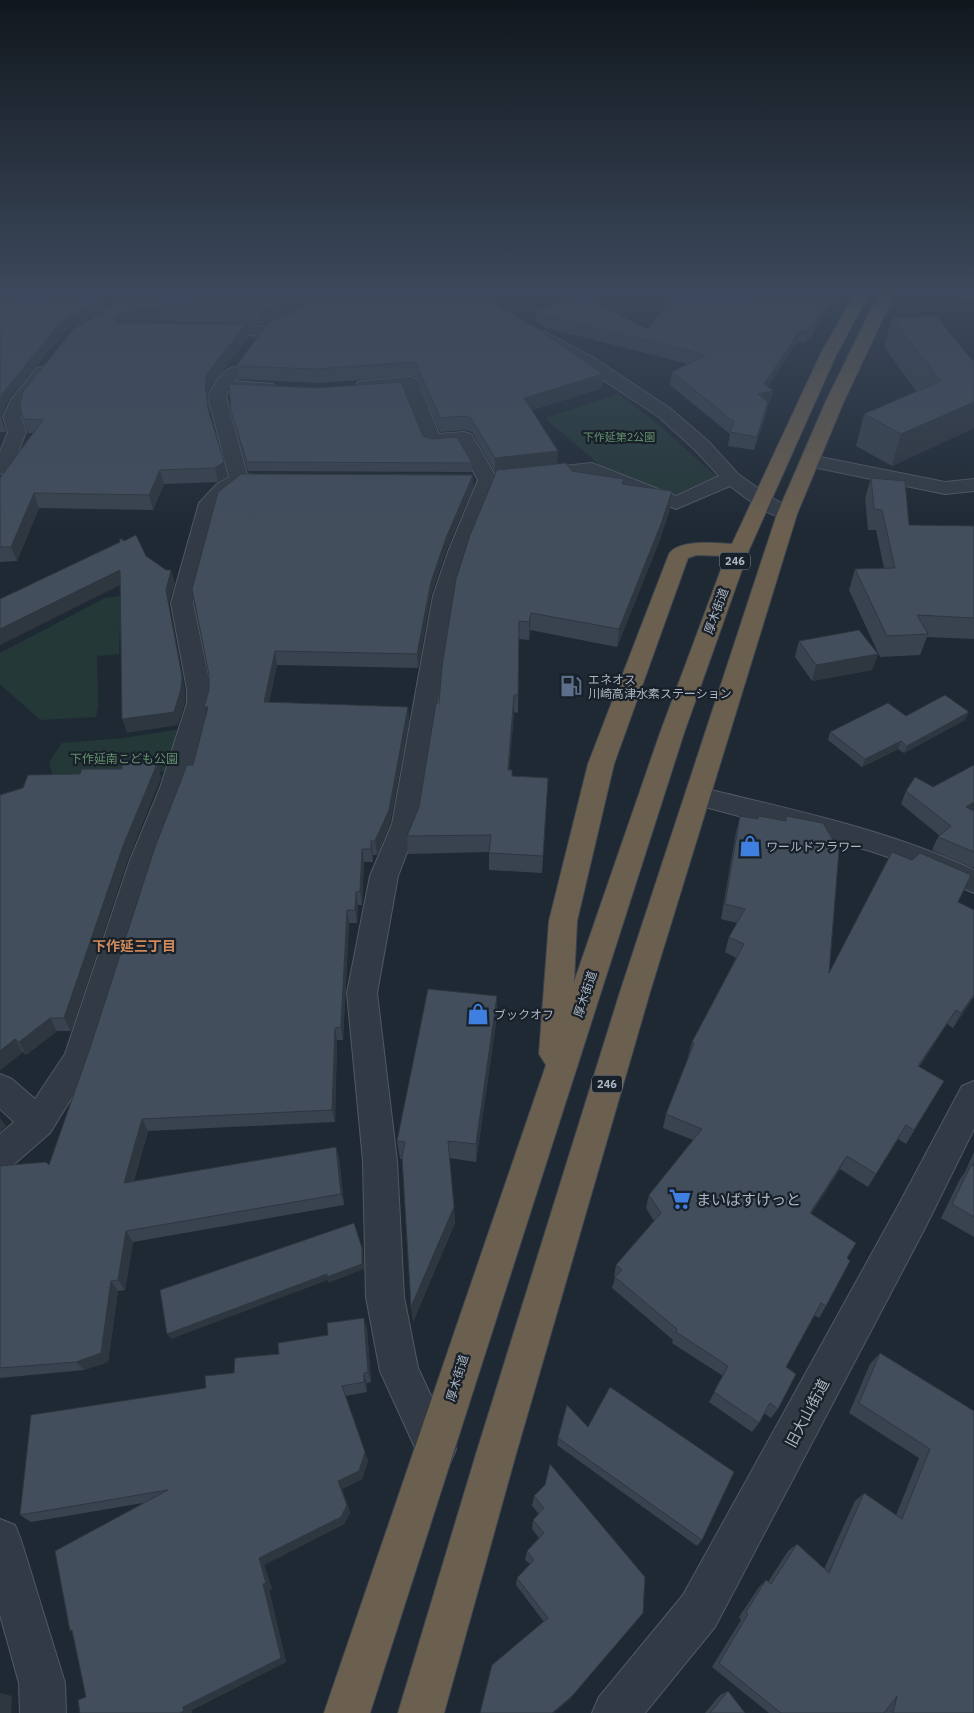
<svg xmlns="http://www.w3.org/2000/svg" width="974" height="1713" font-family="'IBM Plex Sans','Noto Sans JP',sans-serif">
<style>
.green{fill:#243838}
.lines{fill:none;stroke-linecap:round;stroke-linejoin:round}
.minor-casing{stroke:#505863;stroke-width:2}
.highway-casing{stroke:#3d454f;stroke-width:2}
.minor{fill:#323b45;fill-rule:evenodd}
.highway{fill:#6b5f4f;fill-rule:evenodd}
.wall{fill:#39434f}
.shaded-wall{fill:#2e3740}
.building{fill:#424e5c;stroke:#2e3740}
.labels{text-anchor:middle;dominant-baseline:central;stroke-width:4.5;stroke-linejoin:round;paint-order:stroke}
.far-park-label{font-size:11px;fill:#65926d;stroke:#182029}
.shield{fill:#182029;stroke:#808894;stroke-width:1}
.shield-label{font-size:11px;font-weight:bold;fill:#acb5c2}
.street-label{font-size:12px;fill:#acb5c2;stroke:#182029}
.poi-label{font-size:12px;fill:#acb5c2;stroke:#182029;text-anchor:start}
.park-label{font-size:12px;fill:#65926d;stroke:#182029}
.neighbourhood-label{font-size:14px;font-weight:bold;fill:#d0895a;stroke:#182029}
.near-poi-label{font-size:15px;fill:#acb5c2;stroke:#182029;text-anchor:start}
.near-street-label{font-size:15px;fill:#acb5c2;stroke:#182029}
</style>
<rect width="100%" height="100%" fill="#1f2934"/>
<g class="green">
<path d="M 618,394 L 653,420 L 716,476 L 677,494 L 666,494 L 602,467 L 545,418 Z"/>
<path d="M 121,596 L 119,654 L 97,656 L 98,707 L 96,717 L 40,720 L 0,684 L 0,653 L 105,598 Z"/>
<path d="M 181,729 L 170,771 L 54,780 L 49,762 L 62,743 L 123,738 Z"/>
</g>
<g class="lines">
<g class="minor-casing">
<g id="minor">
<path d="M 125,291 L 140,291 C 132,305 114,327 95,322 L 93,319 L 95,316 L 118,302 Z"/>
<path d="M 210,325 L 264,326 L 270,328 L 272,331 L 270,334 L 264,336 L 204,333 L 202,330 L 204,327 Z"/>
<path d="M 543,331 L 594,358 L 671,409 L 709,442 L 738,474 L 769,496 L 794,510 L 797,514 L 794,518 C 775,523 745,497 730,486 L 676,509 L 590,475 L 535,481 L 528,479 L 525,475 L 528,471 L 535,469 L 592,463 L 676,496 L 719,476 L 695,450 L 659,417 L 582,366 L 537,339 L 535,336 L 537,333 Z"/>
<path d="M 43,367 L 49,368 L 51,372 L 25,405 L 21,417 L 26,432 L 18,453 L 7,472 L 0,474 L 0,452 L 8,432 L 3,417 L 11,400 L 37,368 Z"/>
<path d="M 234,367 L 240,368 L 242,372 L 235,381 L 273,384 L 276,388 L 273,392 L 267,393 L 228,391 L 226,397 L 247,474 L 257,476 L 260,480 L 257,484 L 242,485 L 231,492 L 218,505 L 199,577 L 193,603 L 211,689 L 211,703 L 186,788 L 158,860 L 95,1060 L 50,1133 L 12,1166 L 0,1171 L 0,1134 L 14,1122 L 0,1109 L 0,1074 L 12,1079 L 35,1099 L 65,1054 L 130,860 L 160,788 L 187,703 L 187,689 L 171,603 L 199,503 L 217,484 L 229,477 L 208,397 C 213,386 222,370 234,367 Z"/>
<path d="M 409,377 L 415,378 L 418,382 L 439,434 L 464,432 L 471,434 L 498,480 L 468,552 L 455,596 L 418,824 L 398,876 L 377,993 L 397,1161 L 404,1297 L 418,1368 L 456,1449 L 450,1463 L 436,1469 L 422,1463 L 380,1371 L 366,1297 L 363,1161 L 347,993 L 370,876 L 392,824 L 433,596 L 448,552 L 478,480 L 458,444 L 432,446 L 425,444 L 403,388 L 364,391 L 358,390 L 355,386 L 358,382 L 364,381 Z"/>
<path d="M 810,455 L 945,482 L 974,479 L 974,491 L 945,494 L 803,465 L 801,461 L 803,457 Z"/>
<path d="M 699,787 C 792,810 887,829 974,870 L 974,893 L 900,861 L 867,850 L 690,803 L 686,796 L 690,789 Z"/>
<path d="M 974,1081 L 974,1129 L 924,1230 L 715,1627 L 645,1713 L 592,1713 L 599,1697 L 683,1595 L 898,1206 L 962,1086 Z"/>
<path d="M 0,1519 L 15,1525 L 21,1540 L 65,1683 L 66,1713 L 20,1713 L 19,1683 L 0,1615 Z"/>
</g>
</g>
<g class="highway-casing">
<g id="highway">
<path d="M 856,291 L 871,291 L 837,353 L 749,550 L 684,733 L 370,1713 L 324,1713 L 546,1065 L 539,1054 L 549,921 L 588,764 L 669,554 C 679,539 715,543 732,544 L 821,353 ZM 697,555 L 726,556 L 660,733 L 574,982 L 577,921 L 614,764 L 688,558 Z"/>
<path d="M 880,291 L 896,291 L 844,401 L 797,514 L 650,992 L 516,1454 L 444,1713 L 398,1713 L 476,1454 L 620,992 L 777,514 L 826,401 Z"/>
</g>
</g>
<use href="#minor" class="minor"/>
<use href="#highway" class="highway"/>
</g>
<g class="wall">
<path d="M 0,291 L 70,297 L 103,299 L 106,309 L 63,333 L 6,403 L 1,418 L 6,432 L 0,432 Z"/>
<path d="M 157,291 L 214,291 L 209,302 L 267,294 L 270,291 L 315,291 L 292,311 L 263,324 L 161,321 L 147,323 L 248,338 L 209,389 L 208,400 L 210,415 L 224,462 L 227,476 L 218,482 L 164,484 L 153,510 L 39,508 L 17,561 L 0,562 L 0,478 L 33,433 L 28,433 L 23,419 L 153,298 Z"/>
<path d="M 678,291 L 836,291 L 835,295 L 810,340 L 807,339 L 805,343 L 797,342 L 768,387 L 770,403 L 768,404 L 766,415 L 754,450 L 728,446 L 730,434 L 670,385 L 672,372 L 688,364 L 546,328 L 536,323 L 536,311 L 647,329 Z"/>
<path d="M 921,291 L 974,291 L 974,300 Z"/>
<path d="M 318,298 L 603,374 L 602,388 L 532,410 L 557,464 L 572,471 L 623,484 L 670,509 L 659,542 L 617,647 L 530,630 L 529,640 L 519,639 L 518,713 L 514,712 L 509,770 L 512,776 L 548,778 L 542,873 L 489,870 L 489,852 L 408,854 L 407,836 L 419,807 L 439,703 L 497,472 L 495,472 L 472,432 L 464,430 L 440,432 L 415,376 L 318,383 L 239,379 L 236,366 L 296,311 Z"/>
<path d="M 892,318 L 973,361 L 974,360 L 974,428 L 892,466 L 856,446 L 864,414 L 917,392 L 884,347 Z"/>
<path d="M 231,411 L 423,436 L 472,463 L 472,472 L 248,471 L 233,420 Z"/>
<path d="M 871,478 L 909,525 L 974,526 L 974,639 L 927,637 L 920,655 L 880,657 L 849,590 L 855,569 L 884,568 L 876,530 L 868,530 L 865,498 Z"/>
<path d="M 473,488 L 446,551 L 431,595 L 418,668 L 277,665 L 269,702 L 408,707 L 409,721 L 390,823 L 377,855 L 373,855 L 373,862 L 364,862 L 362,905 L 358,905 L 357,923 L 349,923 L 343,1040 L 337,1040 L 335,1122 L 148,1131 L 134,1181 L 336,1147 L 339,1158 L 344,1205 L 133,1242 L 125,1290 L 118,1291 L 108,1362 L 84,1370 L 0,1378 L 0,1166 L 49,1165 L 193,765 L 206,714 L 204,707 Z"/>
<path d="M 799,641 L 878,654 L 872,670 L 812,681 L 795,657 Z"/>
<path d="M 906,716 L 965,720 L 904,753 L 898,749 L 862,767 L 828,740 L 830,732 Z"/>
<path d="M 157,764 L 161,778 L 128,859 L 71,1031 L 57,1031 L 26,1055 L 23,1052 L 0,1070 L 0,795 L 80,774 L 122,769 Z"/>
<path d="M 974,765 L 974,866 L 973,868 L 932,850 L 938,837 L 940,836 L 901,804 L 906,791 L 933,787 Z"/>
<path d="M 740,816 L 758,819 L 759,816 L 785,820 L 786,816 L 829,973 L 958,902 L 974,997 L 953,1028 L 947,1024 L 919,1067 L 944,1081 L 906,1144 L 898,1139 L 868,1187 L 840,1169 L 811,1214 L 847,1258 L 826,1306 L 819,1318 L 814,1315 L 786,1367 L 778,1409 L 771,1418 L 764,1413 L 759,1423 L 752,1432 L 709,1402 L 723,1376 L 672,1343 L 673,1340 L 612,1288 L 615,1278 L 614,1277 L 616,1265 L 654,1221 L 646,1208 L 649,1195 L 693,1140 L 663,1128 L 666,1114 L 689,1057 L 688,1056 L 692,1042 L 736,958 L 725,952 L 729,937 L 737,923 L 721,919 L 736,832 Z"/>
<path d="M 497,1016 L 476,1162 L 449,1158 L 455,1223 L 413,1322 L 402,1159 L 400,1159 L 397,1141 Z"/>
<path d="M 974,1152 L 974,1237 L 941,1218 L 960,1179 L 965,1172 Z"/>
<path d="M 367,1329 L 371,1382 L 367,1383 L 367,1392 L 345,1396 L 368,1461 L 362,1479 L 342,1489 L 350,1513 L 344,1524 L 264,1565 L 272,1589 L 269,1590 L 286,1662 L 192,1710 L 86,1697 L 143,1503 L 31,1522 L 20,1515 L 206,1388 L 234,1373 L 279,1354 Z"/>
<path d="M 880,1353 L 974,1411 L 974,1713 L 769,1713 L 712,1667 L 741,1620 L 739,1617 L 759,1587 L 766,1580 L 768,1582 L 788,1551 L 797,1544 L 824,1569 L 855,1501 L 864,1493 L 896,1515 L 919,1458 L 849,1413 L 870,1364 Z"/>
<path d="M 558,1438 L 702,1540 L 697,1546 L 557,1445 Z"/>
<path d="M 534,1496 L 643,1613 L 569,1700 L 544,1622 L 516,1585 L 517,1578 L 530,1564 L 525,1560 L 527,1551 L 539,1538 L 532,1529 L 533,1520 L 539,1514 L 532,1506 Z"/>
<path d="M 728,1691 L 745,1713 L 705,1713 L 720,1695 Z"/>
</g>
<g class="shaded-wall">
<path d="M 63,291 L 69,291 L 70,297 L 55,297 Z"/>
<path d="M 205,291 L 214,291 L 205,309 L 200,303 Z"/>
<path d="M 298,291 L 315,291 L 292,311 L 263,324 L 261,311 Z"/>
<path d="M 833,291 L 836,291 L 835,295 L 810,340 L 813,327 Z"/>
<path d="M 103,299 L 106,309 L 63,333 L 6,403 L 1,418 L 6,432 L 0,415 L 0,400 L 3,393 L 60,323 Z"/>
<path d="M 158,308 L 161,321 L 121,326 L 114,319 L 117,313 Z"/>
<path d="M 246,324 L 248,338 L 209,389 L 208,400 L 211,423 L 208,409 L 205,386 L 206,375 Z"/>
<path d="M 810,327 L 807,339 L 805,343 L 808,331 Z"/>
<path d="M 800,330 L 797,342 L 764,393 L 773,391 L 770,403 L 768,404 L 766,415 L 754,450 L 757,437 L 758,394 L 764,384 Z"/>
<path d="M 603,374 L 602,388 L 524,412 L 524,398 Z"/>
<path d="M 974,402 L 974,428 L 892,466 L 901,434 Z"/>
<path d="M 558,451 L 557,465 L 495,472 L 495,458 Z"/>
<path d="M 224,462 L 227,476 L 218,482 L 215,468 Z"/>
<path d="M 160,470 L 164,484 L 153,510 L 149,495 Z"/>
<path d="M 473,475 L 473,488 L 446,551 L 431,595 L 418,668 L 417,654 L 431,582 L 446,538 Z"/>
<path d="M 672,491 L 670,509 L 659,542 L 617,647 L 619,629 Z"/>
<path d="M 34,493 L 39,508 L 17,561 L 11,547 Z"/>
<path d="M 120,570 L 124,583 L 0,645 L 0,629 Z"/>
<path d="M 171,570 L 175,583 L 169,603 L 185,689 L 185,703 L 178,725 L 127,733 L 122,719 L 166,590 Z"/>
<path d="M 531,613 L 530,630 L 529,640 L 529,622 Z"/>
<path d="M 275,651 L 277,665 L 266,716 L 264,702 Z"/>
<path d="M 878,654 L 872,670 L 812,681 L 816,665 Z"/>
<path d="M 514,695 L 514,712 L 508,787 L 508,770 Z"/>
<path d="M 204,707 L 208,707 L 208,721 Z"/>
<path d="M 408,707 L 409,721 L 390,823 L 377,855 L 375,841 Z"/>
<path d="M 969,712 L 965,720 L 904,753 L 907,746 Z"/>
<path d="M 901,741 L 898,749 L 862,767 L 865,759 Z"/>
<path d="M 157,764 L 161,778 L 128,859 L 71,1031 L 64,1018 L 123,846 Z"/>
<path d="M 974,802 L 974,811 L 966,807 Z"/>
<path d="M 371,841 L 373,855 L 373,862 L 371,849 Z"/>
<path d="M 362,849 L 364,862 L 362,905 L 360,891 Z"/>
<path d="M 356,892 L 358,905 L 357,923 L 355,910 Z"/>
<path d="M 347,910 L 349,923 L 343,1040 L 341,1027 Z"/>
<path d="M 974,995 L 974,997 L 953,1028 L 961,1013 Z"/>
<path d="M 497,996 L 497,1016 L 476,1162 L 476,1144 Z"/>
<path d="M 956,1010 L 947,1024 L 909,1080 L 918,1066 Z"/>
<path d="M 50,1018 L 57,1031 L 26,1055 L 19,1042 Z"/>
<path d="M 335,1028 L 337,1040 L 335,1122 L 332,1110 Z"/>
<path d="M 15,1039 L 23,1052 L 0,1070 L 0,1051 Z"/>
<path d="M 0,1118 L 6,1126 L 0,1132 Z"/>
<path d="M 142,1119 L 148,1131 L 130,1194 L 124,1183 Z"/>
<path d="M 336,1147 L 339,1158 L 344,1205 L 341,1194 Z"/>
<path d="M 847,1156 L 840,1169 L 803,1226 L 810,1213 Z"/>
<path d="M 454,1207 L 455,1223 L 413,1322 L 411,1307 Z"/>
<path d="M 126,1231 L 133,1242 L 125,1290 L 118,1280 Z"/>
<path d="M 362,1248 L 363,1254 L 364,1269 L 328,1283 L 328,1280 L 171,1339 L 167,1334 Z"/>
<path d="M 111,1281 L 118,1291 L 108,1362 L 84,1370 L 76,1362 Z"/>
<path d="M 364,1318 L 367,1329 L 371,1382 L 368,1372 Z"/>
<path d="M 364,1373 L 367,1383 L 367,1392 L 364,1382 Z"/>
<path d="M 365,1452 L 368,1461 L 362,1479 L 342,1489 L 350,1513 L 344,1524 L 264,1565 L 272,1589 L 269,1590 L 286,1662 L 192,1710 L 192,1713 L 180,1713 L 263,1584 L 259,1558 L 338,1481 Z"/>
<path d="M 643,1613 L 569,1700 L 554,1713 L 552,1713 Z"/>
<path d="M 0,1693 L 12,1696 L 11,1713 L 0,1713 Z"/>
</g>
<g class="building">
<path d="M 0,291 L 63,291 L 55,297 L 103,299 L 60,323 L 3,393 L 0,400 Z"/>
<path d="M 157,291 L 205,291 L 200,303 L 267,294 L 270,291 L 298,291 L 290,298 L 261,311 L 158,308 L 117,313 L 114,319 L 118,323 L 246,324 L 206,375 L 205,386 L 208,409 L 224,462 L 215,468 L 160,470 L 149,495 L 34,493 L 11,547 L 0,547 L 0,478 L 43,420 L 23,419 L 20,404 L 23,392 L 74,328 L 121,302 L 127,297 L 153,298 Z"/>
<path d="M 323,291 L 471,291 L 540,330 L 603,374 L 524,398 L 558,451 L 495,458 L 471,418 L 464,416 L 440,418 L 415,362 L 316,369 L 236,366 L 269,322 L 296,311 L 318,298 Z"/>
<path d="M 678,291 L 833,291 L 813,327 L 810,327 L 808,331 L 800,330 L 764,384 L 773,391 L 758,394 L 768,402 L 757,437 L 730,432 L 734,422 L 672,372 L 705,355 L 546,316 L 536,311 L 582,296 L 647,329 Z"/>
<path d="M 936,316 L 973,361 L 974,360 L 974,402 L 901,434 L 864,414 L 941,381 L 892,318 Z"/>
<path d="M 401,382 L 423,436 L 432,439 L 457,437 L 472,463 L 247,462 L 231,411 L 229,384 L 317,388 Z"/>
<path d="M 566,463 L 572,471 L 624,479 L 622,484 L 672,491 L 661,524 L 619,629 L 531,613 L 529,622 L 519,621 L 518,695 L 514,695 L 508,770 L 512,770 L 512,776 L 548,778 L 543,856 L 489,853 L 491,835 L 407,836 L 419,807 L 436,703 L 439,703 L 442,666 L 456,579 L 470,535 L 497,470 Z"/>
<path d="M 241,474 L 473,475 L 446,538 L 431,582 L 417,654 L 275,651 L 264,702 L 408,707 L 389,810 L 375,841 L 371,841 L 371,849 L 362,849 L 360,891 L 356,892 L 355,910 L 347,910 L 341,1027 L 335,1028 L 332,1110 L 142,1119 L 124,1183 L 336,1147 L 341,1194 L 126,1231 L 118,1280 L 111,1281 L 101,1353 L 76,1362 L 0,1368 L 0,1166 L 46,1162 L 49,1165 L 90,1048 L 155,847 L 187,765 L 193,765 L 208,707 L 204,707 L 209,690 L 209,675 L 192,589 L 218,492 Z"/>
<path d="M 871,478 L 905,481 L 909,525 L 974,526 L 974,618 L 917,615 L 928,634 L 887,636 L 855,569 L 895,568 L 882,510 L 874,509 Z"/>
<path d="M 136,535 L 146,556 L 166,570 L 171,570 L 166,590 L 182,676 L 181,689 L 174,712 L 122,719 L 120,570 L 0,629 L 0,599 L 120,542 L 120,538 L 124,541 Z"/>
<path d="M 859,630 L 878,654 L 816,665 L 799,641 Z"/>
<path d="M 945,695 L 969,712 L 907,746 L 901,741 L 865,759 L 830,732 L 888,703 L 906,716 Z"/>
<path d="M 122,763 L 157,764 L 123,846 L 64,1018 L 50,1018 L 19,1042 L 15,1039 L 0,1051 L 0,795 L 23,788 L 28,775 L 80,774 L 82,769 L 122,769 Z"/>
<path d="M 974,765 L 974,802 L 966,807 L 974,811 L 974,852 L 938,837 L 951,826 L 906,791 L 915,777 L 933,787 Z"/>
<path d="M 740,816 L 758,819 L 759,816 L 786,821 L 786,816 L 823,823 L 839,850 L 829,973 L 892,852 L 912,860 L 920,853 L 971,875 L 958,902 L 974,910 L 974,995 L 961,1013 L 956,1010 L 918,1066 L 944,1081 L 914,1130 L 906,1125 L 876,1174 L 847,1156 L 810,1213 L 856,1243 L 847,1258 L 850,1261 L 826,1306 L 821,1303 L 786,1367 L 796,1374 L 778,1409 L 770,1403 L 759,1423 L 714,1392 L 728,1366 L 676,1332 L 677,1329 L 615,1277 L 622,1270 L 616,1265 L 661,1213 L 649,1195 L 702,1129 L 666,1114 L 694,1043 L 692,1042 L 744,944 L 729,937 L 745,909 L 725,904 Z"/>
<path d="M 428,989 L 497,996 L 476,1144 L 448,1141 L 454,1207 L 411,1307 L 402,1157 L 405,1142 L 397,1141 Z"/>
<path d="M 974,1162 L 974,1217 L 952,1204 L 971,1165 L 973,1166 Z"/>
<path d="M 354,1223 L 362,1248 L 362,1264 L 327,1277 L 327,1274 L 167,1334 L 160,1290 Z"/>
<path d="M 364,1318 L 368,1372 L 364,1373 L 364,1382 L 342,1386 L 365,1452 L 359,1471 L 338,1481 L 347,1505 L 341,1517 L 259,1558 L 266,1583 L 263,1584 L 281,1658 L 183,1707 L 184,1711 L 180,1713 L 80,1713 L 78,1700 L 86,1697 L 72,1630 L 70,1631 L 55,1551 L 168,1490 L 20,1515 L 31,1415 L 206,1388 L 205,1376 L 234,1373 L 235,1358 L 279,1354 L 278,1343 L 328,1335 L 327,1323 Z"/>
<path d="M 880,1353 L 974,1411 L 974,1713 L 893,1713 L 897,1696 L 884,1713 L 781,1713 L 719,1663 L 748,1614 L 746,1612 L 766,1580 L 771,1584 L 797,1544 L 829,1573 L 864,1493 L 902,1519 L 930,1449 L 859,1403 Z"/>
<path d="M 610,1387 L 734,1472 L 702,1540 L 558,1438 L 567,1405 L 588,1427 Z"/>
<path d="M 550,1464 L 645,1577 L 643,1613 L 572,1696 L 552,1713 L 480,1713 L 492,1665 L 548,1618 L 517,1578 L 534,1560 L 527,1551 L 544,1533 L 533,1520 L 544,1508 L 534,1496 L 545,1485 Z"/>
<path d="M 728,1691 L 745,1713 L 710,1713 Z"/>
</g>
<linearGradient id="sky" x2="0" y2="1"><stop stop-color="#11171d"/><stop offset="0.55" stop-color="#3c495c"/><stop offset="1" stop-color="#3c495c" stop-opacity="0"/></linearGradient>
<rect width="974" height="531" fill="url(#sky)"/>
<defs>
<g id="fuel-bare" transform="scale(1.725)"><path d="M-5.5-6h7V0h2V4h1.3V-2.5L3-4.5l.8-.8L6-3V5H2.5V1h-1V6h-7ZM-4.2-4.7v3.2H.2V-4.7Z" fill="#5c6f8a" stroke="#182029" stroke-width="2.5" paint-order="stroke"/></g>
<g id="shop-bare" transform="scale(1.725)"><path d="M-5-2.5h2.3a2.7 3.5 0 0 1 5.4 0H5L5.5 6h-11ZM-1.5-2.5h3a1.5 2.3 0 0 0-3 0Z" fill="#3f7fe0" stroke="#182029" stroke-width="2.5" paint-order="stroke"/></g>
<g id="supermarket-bare" transform="scale(1.725)"><path d="M-6-5.5h2.5l.6 2H6L4.5 2H-2.5L-4.4-4H-6ZM-1.5 3.2a1.3 1.3 0 1 0 .1 0ZM3 3.2a1.3 1.3 0 1 0 .1 0Z" fill="#3f7fe0" stroke="#182029" stroke-width="2.5" paint-order="stroke"/></g>
</defs>
<g fill-rule="evenodd">
<use href="#fuel-bare" x="571" y="686"/>
<use href="#shop-bare" x="750" y="846"/>
<use href="#shop-bare" x="478" y="1014"/>
<use href="#supermarket-bare" x="680" y="1199"/>
</g>
<g class="labels">
<g class="far-park-label">
<text x="619" y="437">下作延第2公園</text>
</g>
<g class="shield">
<rect x="720" y="552.5" width="30" height="17" rx="4"/>
<rect x="592" y="1075.5" width="30" height="17" rx="4"/>
</g>
<g class="shield-label">
<text x="735" y="561">246</text>
<text x="607" y="1084">246</text>
</g>
<g class="street-label">
<text transform="translate(716 611) rotate(-70)">厚木街道</text>
<text transform="translate(585 994) rotate(-72)">厚木街道</text>
<text transform="translate(457 1378) rotate(-73)">厚木街道</text>
</g>
<g class="poi-label">
<text x="588" y="679">エネオス<tspan x="588" dy="14">川崎高津水素ステーション</tspan></text>
<text x="766" y="846">ワールドフラワー</text>
<text x="494" y="1014">ブックオフ</text>
</g>
<g class="park-label">
<text x="124" y="758">下作延南こども公園</text>
</g>
<g class="neighbourhood-label">
<text x="134" y="946">下作延三丁目</text>
</g>
<g class="near-poi-label">
<text x="696" y="1199">まいばすけっと</text>
</g>
<g class="near-street-label">
<text transform="translate(807 1413) rotate(-62)">旧大山街道</text>
</g>
</g>
</svg>
